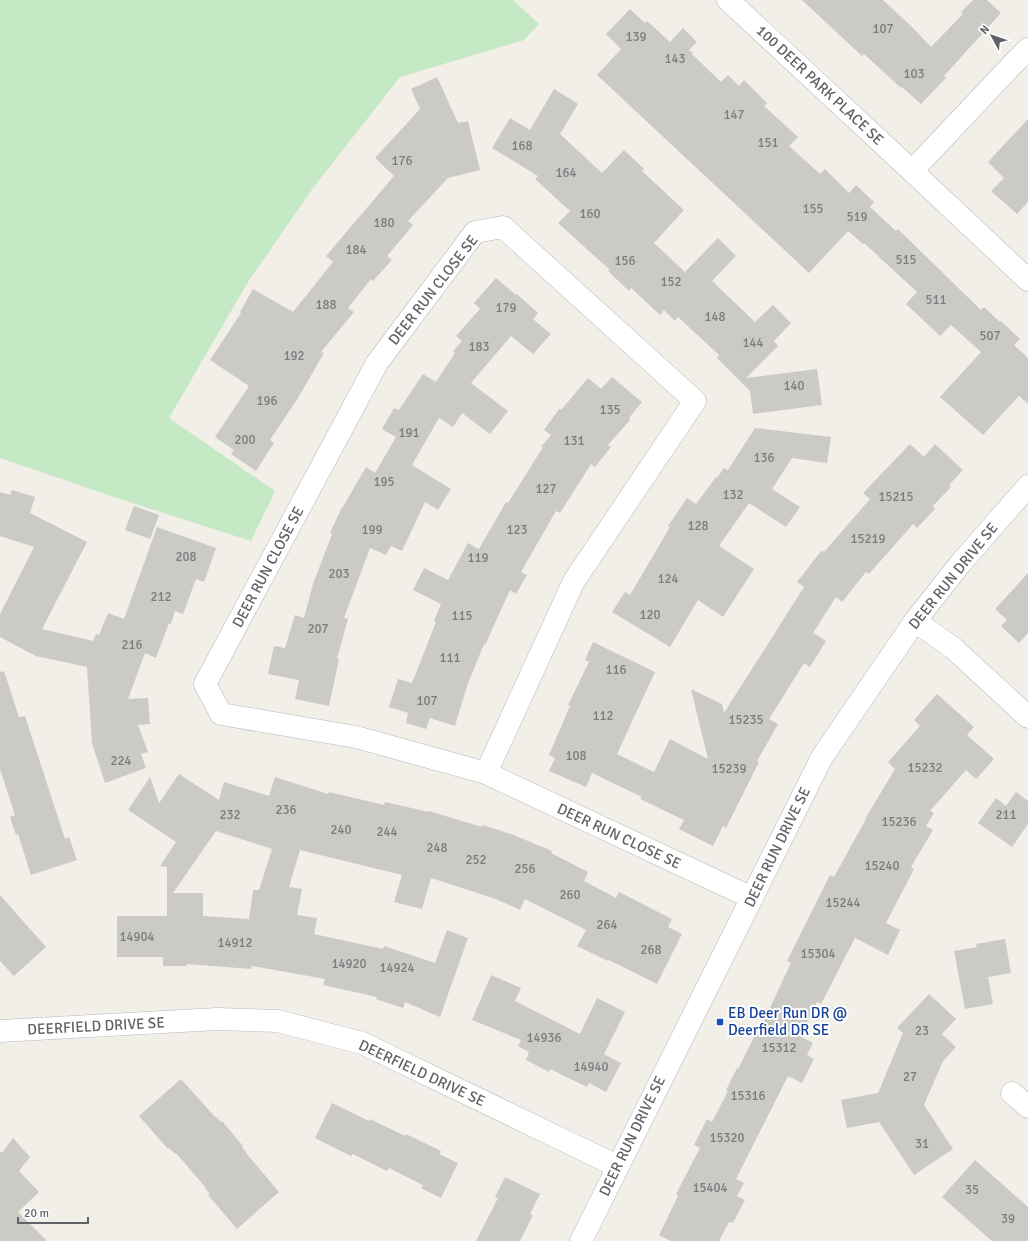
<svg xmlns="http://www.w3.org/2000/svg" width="1028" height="1241" font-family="Signika,sans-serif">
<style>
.green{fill:#c5e8c5}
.building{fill:#cccac5;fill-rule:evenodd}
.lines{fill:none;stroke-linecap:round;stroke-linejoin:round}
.minor-casing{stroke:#b5b8bc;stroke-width:23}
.tertiary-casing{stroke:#b5b8bc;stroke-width:23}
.minor{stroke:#fff;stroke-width:22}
.tertiary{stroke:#fff;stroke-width:22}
.transit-dot{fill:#1a4fb4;stroke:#fff;stroke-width:1.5}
.labels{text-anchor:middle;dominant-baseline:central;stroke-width:4;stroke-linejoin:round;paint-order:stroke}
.number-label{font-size:13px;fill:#7a7d7f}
.street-label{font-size:15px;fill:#5f6368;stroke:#fff}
.transit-label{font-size:15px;fill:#164399;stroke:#fff;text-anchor:start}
</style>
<rect width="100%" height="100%" fill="#f1efe8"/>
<path class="green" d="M 0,0 L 513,0 L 539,24 L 524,40 L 400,77 L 313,188 L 248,282 L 169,418 L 275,491 L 251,541 L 123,500 L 0,458 Z"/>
<g class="building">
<path d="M 802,0 L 883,0 L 913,28 L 931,47 L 963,14 L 961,12 L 973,0 L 987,0 L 1001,13 L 944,76 L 946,78 L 921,104 L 902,87 L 901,88 L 864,54 L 862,56 Z"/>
<path d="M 630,9 L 645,23 L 647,21 L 670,42 L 683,28 L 697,42 L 689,50 L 693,53 L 692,54 L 721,82 L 728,75 L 739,86 L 744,80 L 767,103 L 764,106 L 798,137 L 789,146 L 820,174 L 825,169 L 849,193 L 856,185 L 874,202 L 870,207 L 896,231 L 898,229 L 945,275 L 981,310 L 984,307 L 1000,322 L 1001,321 L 1020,339 L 1014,345 L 1028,358 L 1028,404 L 1019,396 L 983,435 L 940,397 L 981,352 L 951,325 L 940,336 L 906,304 L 917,292 L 864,243 L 863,244 L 848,231 L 809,273 L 597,75 L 621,49 L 606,34 Z"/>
<path d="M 437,77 L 458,123 L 468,121 L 480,170 L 448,178 L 408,221 L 413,225 L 387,256 L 392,260 L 373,281 L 371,279 L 348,308 L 354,312 L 321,352 L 324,353 L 298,398 L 270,440 L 274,443 L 256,471 L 231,454 L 234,450 L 215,437 L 249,386 L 210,360 L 241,313 L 240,312 L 253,289 L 293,312 L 333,262 L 326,256 L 394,176 L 375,158 L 420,109 L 411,89 Z"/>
<path d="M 554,89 L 578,104 L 560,134 L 602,173 L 624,150 L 644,169 L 642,171 L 684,210 L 654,243 L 685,272 L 718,238 L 736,256 L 712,281 L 755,322 L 773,305 L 791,323 L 774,341 L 778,346 L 746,378 L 817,369 L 822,405 L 753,414 L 750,391 L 717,358 L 719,355 L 678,317 L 675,321 L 664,310 L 660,315 L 631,288 L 629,291 L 608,271 L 610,270 L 558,223 L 570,211 L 535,179 L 538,176 L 492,148 L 510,118 L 530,130 Z"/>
<path d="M 1028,119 L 1028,202 L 1017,214 L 991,191 L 1004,178 L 988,162 Z"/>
<path d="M 496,278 L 516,295 L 517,294 L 538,313 L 533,319 L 551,334 L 533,354 L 511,336 L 471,383 L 508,411 L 490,434 L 462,413 L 453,427 L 439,418 L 412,465 L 451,489 L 438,510 L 425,502 L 402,551 L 391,546 L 386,555 L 370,548 L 344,618 L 348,619 L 337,659 L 339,659 L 329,706 L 295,699 L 299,680 L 268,674 L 274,646 L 285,648 L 295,615 L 304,618 L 313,584 L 332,534 L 330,533 L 342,507 L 343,507 L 366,467 L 375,473 L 396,437 L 382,429 L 394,408 L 399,410 L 423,374 L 436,382 L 455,353 L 453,351 L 462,341 L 456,336 L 480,309 L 474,303 Z"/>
<path d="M 612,377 L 642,402 L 629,418 L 630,420 L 608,445 L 611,447 L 595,467 L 591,464 L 560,513 L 556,511 L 521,572 L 527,575 L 516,594 L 510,590 L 485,645 L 484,644 L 467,686 L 455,726 L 430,718 L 426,729 L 406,723 L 408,713 L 389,707 L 398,679 L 412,683 L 436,622 L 434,621 L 441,604 L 413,590 L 424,568 L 448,580 L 468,543 L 479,549 L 506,502 L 508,503 L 543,447 L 541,447 L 551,435 L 544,430 L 559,409 L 561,410 L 588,378 L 601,389 Z"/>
<path d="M 755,428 L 831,437 L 827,463 L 792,458 L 772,489 L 800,507 L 786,527 L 749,503 L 719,546 L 754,569 L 723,617 L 698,600 L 670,647 L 612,612 L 625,592 L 630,595 L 670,527 L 668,526 L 687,498 L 696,504 L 716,477 L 717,478 L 724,468 L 728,470 Z"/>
<path d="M 910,444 L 924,457 L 935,444 L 963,470 L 949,485 L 951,487 L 933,506 L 935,509 L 917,528 L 913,524 L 869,574 L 866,572 L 842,602 L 836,597 L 813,633 L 826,641 L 810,667 L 804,663 L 769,719 L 778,724 L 757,761 L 759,762 L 726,828 L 723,826 L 713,846 L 679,829 L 684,820 L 640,799 L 642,797 L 592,773 L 586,787 L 549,771 L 555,758 L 549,755 L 570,706 L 568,705 L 589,662 L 585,660 L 593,642 L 655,672 L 617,754 L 654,772 L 670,739 L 708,759 L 691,689 L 722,704 L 724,713 L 804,587 L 797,582 L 822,550 L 824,552 L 870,499 L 863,493 Z"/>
<path d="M 12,490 L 35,497 L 30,513 L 87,542 L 42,629 L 93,641 L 96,634 L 99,635 L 108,613 L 124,619 L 157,527 L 216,548 L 204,582 L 196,579 L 183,614 L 175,611 L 171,624 L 169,623 L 156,658 L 145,653 L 128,699 L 148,698 L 150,724 L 138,725 L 148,752 L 141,754 L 146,768 L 105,783 L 92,743 L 87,667 L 36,656 L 0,637 L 0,614 L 34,547 L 0,536 L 0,492 L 10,495 Z"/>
<path d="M 134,506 L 159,515 L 150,539 L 125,530 Z"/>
<path d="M 1028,573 L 1028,633 L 1019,643 L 1001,626 L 1007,620 L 995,609 Z"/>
<path d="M 4,671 L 19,717 L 25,716 L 65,839 L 69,837 L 77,860 L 31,875 L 18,834 L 16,835 L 10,817 L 15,815 L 0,769 L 0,672 Z"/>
<path d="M 937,694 L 974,727 L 967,735 L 994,759 L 976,779 L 966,770 L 930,811 L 934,813 L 926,826 L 933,830 L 911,867 L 914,869 L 886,923 L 900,930 L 888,955 L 855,938 L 821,1004 L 817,1002 L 800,1036 L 813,1043 L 807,1055 L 814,1059 L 802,1083 L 788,1076 L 736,1179 L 744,1183 L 737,1196 L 745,1200 L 733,1223 L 729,1222 L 719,1241 L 671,1241 L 659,1235 L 678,1196 L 676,1194 L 700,1148 L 694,1145 L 707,1119 L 712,1122 L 728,1091 L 726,1090 L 737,1068 L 738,1069 L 757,1031 L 759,1031 L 791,963 L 787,961 L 830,875 L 834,877 L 866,819 L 865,819 L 895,769 L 888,762 L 920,726 L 914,720 Z"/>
<path d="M 179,774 L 219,800 L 224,782 L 269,796 L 275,777 L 328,794 L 329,792 L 384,805 L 385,802 L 429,812 L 429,811 L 482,827 L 483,825 L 511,834 L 552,851 L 551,853 L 588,872 L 584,881 L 616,898 L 619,892 L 672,919 L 668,927 L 682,934 L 657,984 L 609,960 L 608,961 L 577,946 L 586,930 L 525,899 L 520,910 L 496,899 L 431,878 L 422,909 L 394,902 L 402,875 L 300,850 L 289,887 L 302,889 L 297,915 L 317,918 L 314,934 L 383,949 L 384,946 L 435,963 L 447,930 L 468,938 L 440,1017 L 405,1002 L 403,1008 L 376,999 L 377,997 L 323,985 L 325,979 L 252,966 L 251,969 L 187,964 L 187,966 L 163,966 L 163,957 L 117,957 L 117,916 L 167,916 L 167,867 L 160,866 L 176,842 L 128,810 L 150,777 L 159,803 ZM 216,831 L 272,849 L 259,890 L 253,890 L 249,919 L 203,916 L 203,893 L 173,893 Z"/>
<path d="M 1016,792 L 1028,801 L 1028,824 L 1012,847 L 978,823 L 996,798 L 1006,806 Z"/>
<path d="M 0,895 L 46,947 L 14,976 L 0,961 Z"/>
<path d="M 1005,939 L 1011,973 L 988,977 L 993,1004 L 965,1009 L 954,951 L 977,947 L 976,944 Z"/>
<path d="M 491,975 L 521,988 L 515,1001 L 580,1034 L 597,998 L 625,1012 L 604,1054 L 621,1063 L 606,1092 L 589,1083 L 587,1087 L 550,1069 L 549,1072 L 526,1060 L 529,1052 L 518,1046 L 521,1040 L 472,1020 Z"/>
<path d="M 929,994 L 956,1019 L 942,1034 L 956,1047 L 943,1061 L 924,1105 L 953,1149 L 914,1175 L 879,1122 L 847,1128 L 841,1100 L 878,1093 L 903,1033 L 897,1028 Z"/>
<path d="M 181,1079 L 215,1117 L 216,1117 L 221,1122 L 222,1121 L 243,1146 L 242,1147 L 247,1153 L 246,1153 L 279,1192 L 237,1229 L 208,1195 L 210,1194 L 205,1188 L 206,1188 L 176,1153 L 175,1154 L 169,1148 L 168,1149 L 139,1116 Z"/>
<path d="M 332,1103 L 369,1121 L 370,1119 L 405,1136 L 406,1134 L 441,1151 L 439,1154 L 458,1163 L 441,1198 L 421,1188 L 423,1185 L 389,1168 L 387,1171 L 353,1154 L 351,1156 L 315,1138 Z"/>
<path d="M 13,1138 L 30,1157 L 19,1171 L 39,1192 L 18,1212 L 47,1241 L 0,1241 L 0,1151 L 2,1153 Z"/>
<path d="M 975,1160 L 1028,1207 L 1028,1241 L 992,1241 L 942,1197 Z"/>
<path d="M 505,1177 L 540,1194 L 530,1214 L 533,1215 L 520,1241 L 476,1241 L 498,1198 L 495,1197 Z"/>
</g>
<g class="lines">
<g class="minor-casing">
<g id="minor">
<path d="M 728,0 L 912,171"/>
<path d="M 1028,49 L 1013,64 L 912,171 L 1028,280"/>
<path d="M 915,621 L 953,648 L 1028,717"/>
<path d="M 486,773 L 574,581 L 695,401 L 503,227 L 475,232 L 377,363 L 205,684 L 221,714 L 356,737 L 486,773 L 752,898"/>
<path d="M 0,1031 L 217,1019 L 278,1021 L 362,1043 L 617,1166"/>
<path d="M 1012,1093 L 1028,1107"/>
</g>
</g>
<g class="tertiary-casing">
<path id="tertiary" d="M 581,1241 L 822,757 L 915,621 L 960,564 L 1028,486"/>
</g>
<use href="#minor" class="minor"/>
<use href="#tertiary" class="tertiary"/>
</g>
<rect class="transit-dot" x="716" y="1018" width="8" height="8" rx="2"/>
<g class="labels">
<g class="number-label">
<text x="883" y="29">107</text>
<text x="636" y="37">139</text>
<text x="675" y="59">143</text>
<text x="914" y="74">103</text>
<text x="734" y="115">147</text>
<text x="768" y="143">151</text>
<text x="522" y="146">168</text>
<text x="402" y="161">176</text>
<text x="566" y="173">164</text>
<text x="813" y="209">155</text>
<text x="590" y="214">160</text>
<text x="857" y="217">519</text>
<text x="384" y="223">180</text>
<text x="356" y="250">184</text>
<text x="906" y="260">515</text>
<text x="625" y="261">156</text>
<text x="671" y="282">152</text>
<text x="936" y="300">511</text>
<text x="326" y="305">188</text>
<text x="506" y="308">179</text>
<text x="715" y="317">148</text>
<text x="990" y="336">507</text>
<text x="753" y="343">144</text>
<text x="479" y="347">183</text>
<text x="294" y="356">192</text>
<text x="794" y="386">140</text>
<text x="267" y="401">196</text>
<text x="610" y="410">135</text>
<text x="409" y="433">191</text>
<text x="245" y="440">200</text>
<text x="574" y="441">131</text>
<text x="764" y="458">136</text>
<text x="384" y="482">195</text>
<text x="546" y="489">127</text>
<text x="733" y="495">132</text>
<text x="896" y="497">15215</text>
<text x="698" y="526">128</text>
<text x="372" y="530">199</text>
<text x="517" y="530">123</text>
<text x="868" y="539">15219</text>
<text x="186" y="557">208</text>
<text x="478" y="558">119</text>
<text x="339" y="574">203</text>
<text x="668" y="579">124</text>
<text x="161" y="597">212</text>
<text x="650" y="615">120</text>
<text x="462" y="616">115</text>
<text x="318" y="629">207</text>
<text x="132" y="645">216</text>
<text x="450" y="658">111</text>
<text x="616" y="670">116</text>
<text x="427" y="701">107</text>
<text x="603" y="716">112</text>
<text x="746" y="720">15235</text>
<text x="576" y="756">108</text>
<text x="121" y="761">224</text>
<text x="925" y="768">15232</text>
<text x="729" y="769">15239</text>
<text x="286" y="810">236</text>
<text x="230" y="815">232</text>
<text x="1006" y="815">211</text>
<text x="899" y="822">15236</text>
<text x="341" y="830">240</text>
<text x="387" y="832">244</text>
<text x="437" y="848">248</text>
<text x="476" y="860">252</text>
<text x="882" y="866">15240</text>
<text x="525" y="869">256</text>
<text x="570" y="895">260</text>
<text x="843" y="903">15244</text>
<text x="607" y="925">264</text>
<text x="137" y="937">14904</text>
<text x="235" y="943">14912</text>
<text x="651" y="950">268</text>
<text x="818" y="954">15304</text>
<text x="349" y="964">14920</text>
<text x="397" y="968">14924</text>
<text x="922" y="1031">23</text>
<text x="544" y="1038">14936</text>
<text x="779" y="1048">15312</text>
<text x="591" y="1067">14940</text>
<text x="910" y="1077">27</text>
<text x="748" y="1096">15316</text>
<text x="727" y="1138">15320</text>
<text x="922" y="1144">31</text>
<text x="710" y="1188">15404</text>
<text x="972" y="1190">35</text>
<text x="1008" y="1219">39</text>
</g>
<g class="street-label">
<text transform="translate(820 85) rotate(43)">100 DEER PARK PLACE SE</text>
<text transform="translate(433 290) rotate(-52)">DEER RUN CLOSE SE</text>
<text transform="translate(268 567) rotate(-62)">DEER RUN CLOSE SE</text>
<text transform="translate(953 576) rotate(-51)">DEER RUN DRIVE SE</text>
<text transform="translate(619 836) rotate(25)">DEER RUN CLOSE SE</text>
<text transform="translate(777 847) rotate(-64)">DEER RUN DRIVE SE</text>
<text transform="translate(96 1026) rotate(-3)">DEERFIELD DRIVE SE</text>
<text transform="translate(422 1073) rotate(25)">DEERFIELD DRIVE SE</text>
<text transform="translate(632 1136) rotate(-64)">DEER RUN DRIVE SE</text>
</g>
<g class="transit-label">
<text x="728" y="1013">EB Deer Run DR @<tspan x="728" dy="17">Deerfield DR SE</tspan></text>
</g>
</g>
<g transform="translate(992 36) rotate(310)" stroke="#ffffff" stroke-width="3" paint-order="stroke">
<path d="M0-3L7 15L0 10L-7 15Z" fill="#5f6368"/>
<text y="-6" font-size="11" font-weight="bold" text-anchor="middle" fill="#5f6368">N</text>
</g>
<path d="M18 1217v6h70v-6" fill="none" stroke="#5f6368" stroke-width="2"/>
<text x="24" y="1217" font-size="12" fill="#5f6368" stroke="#ffffff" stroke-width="3" paint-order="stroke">20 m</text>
</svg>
